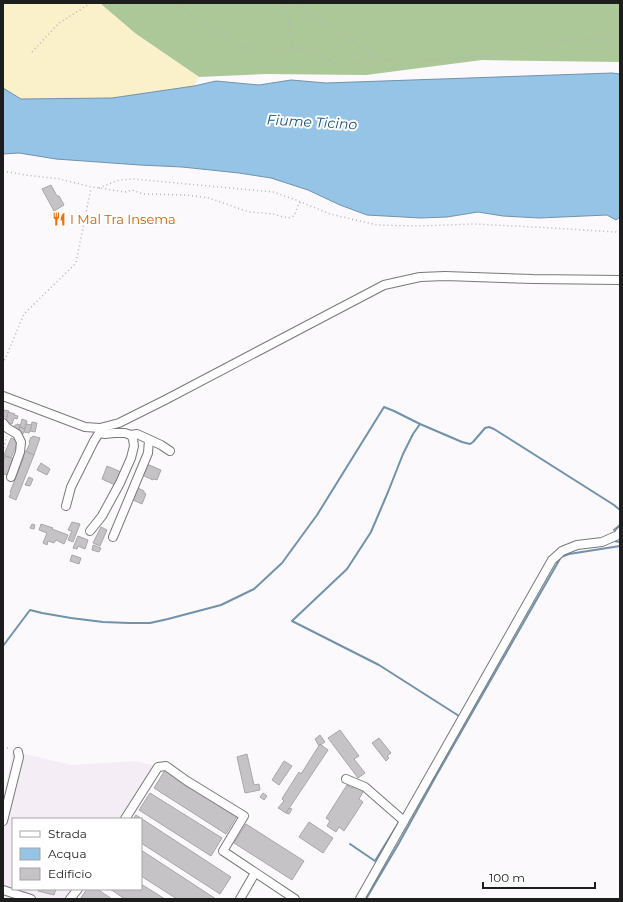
<svg xmlns="http://www.w3.org/2000/svg" width="623" height="902" font-family="Montserrat,sans-serif">
<style>
.built{fill:#f4edf6}
.forest{fill:#acc798}
.sand{fill:#faf0ca}
.water{fill:#95c4e7;stroke:#7192aa}
.lines{fill:none;stroke-linecap:round;stroke-linejoin:round}
.stream{stroke:#7192aa;stroke-width:2}
.building{fill:#c6c3c6;stroke:#a8a6a9}
.minor-casing{stroke:#7a787a;stroke-width:10}
.path{stroke:#b6b4b6;stroke-width:1.5;stroke-dasharray:1 3;stroke-linecap:butt}
.minor{stroke:#fff;stroke-width:8}
.labels{text-anchor:middle;dominant-baseline:central;stroke-width:4;stroke-linejoin:round;paint-order:stroke}
.food-label{font-size:13px;fill:#c56008;stroke:#fff;text-anchor:start}
.water-label{font-size:14px;font-style:italic;fill:#1a5173;stroke:#fff}
</style>
<rect width="100%" height="100%" fill="#fbf9fb"/>
<path class="built" d="M 13,751 L 71,765 L 135,761 L 153,765 L 126,819 L 13,819 L 13,889 L 81,889 L 74,899 L 3,899 L 3,799 Z"/>
<path class="forest" d="M 99,3 L 620,3 L 620,62 L 482,60 L 366,75 L 265,74 L 199,77 L 136,34 Z"/>
<path class="sand" d="M 3,3 L 100,3 L 136,34 L 199,77 L 194,86 L 112,98 L 21,99 L 3,88 Z"/>
<path class="water" d="M 612,73 L 620,74 L 620,217 L 616,220 L 607,215 L 539,218 L 503,216 L 478,212 L 447,217 L 421,218 L 367,215 L 340,205 L 308,190 L 271,178 L 239,173 L 182,167 L 140,165 L 56,159 L 19,153 L 3,154 L 3,88 L 21,99 L 112,98 L 194,86 L 216,81 L 259,85 L 291,80 L 326,83 Z"/>
<g class="lines">
<g class="stream">
<path d="M 420,424 L 413,434 L 403,454 L 388,492 L 371,532 L 347,569 L 292,621 L 379,665 L 459,716 L 459,717"/>
<path d="M 614,530 L 620,525"/>
<path d="M 614,541 L 620,542"/>
<path d="M 3,646 L 30,610 L 42,613 L 71,618 L 103,622 L 129,623 L 150,623 L 168,619 L 221,605 L 254,589 L 282,563 L 317,515 L 384,407 L 394,411 L 420,424 L 462,442 L 470,444 L 473,442 L 485,428 L 489,427 L 494,429 L 614,505 L 620,510"/>
<path d="M 350,844 L 375,861 L 399,822"/>
<path d="M 366,899 L 399,843 L 436,776 L 561,557 L 569,554 L 620,546"/>
</g>
</g>
<g class="building">
<path d="M 51,185 L 57,196 L 59,196 L 64,205 L 54,211 L 42,189 Z"/>
<path d="M 4,410 L 9,411 L 7,417 L 3,417 Z"/>
<path d="M 8,412 L 15,414 L 14,415 L 18,416 L 17,419 L 14,418 L 12,424 L 6,422 Z"/>
<path d="M 22,419 L 27,421 L 25,429 L 20,427 Z"/>
<path d="M 32,422 L 37,423 L 35,432 L 30,431 Z"/>
<path d="M 17,424 L 20,425 L 18,431 L 13,429 L 15,425 L 17,425 Z"/>
<path d="M 26,424 L 32,425 L 29,433 L 24,432 Z"/>
<path d="M 20,427 L 25,429 L 23,434 L 18,433 Z"/>
<path d="M 33,436 L 40,438 L 34,455 L 26,452 L 30,443 L 29,442 L 31,437 L 32,438 Z"/>
<path d="M 11,438 L 18,441 L 11,458 L 4,455 Z"/>
<path d="M 25,451 L 34,455 L 16,500 L 9,497 L 11,493 L 10,492 L 24,457 L 23,456 Z"/>
<path d="M 5,456 L 14,459 L 8,475 L 3,474 L 3,462 Z"/>
<path d="M 41,463 L 50,469 L 47,475 L 37,470 Z"/>
<path d="M 147,464 L 161,470 L 157,480 L 154,479 L 153,480 L 142,475 Z"/>
<path d="M 107,466 L 121,472 L 115,485 L 102,479 Z"/>
<path d="M 29,477 L 33,479 L 30,486 L 25,485 Z"/>
<path d="M 138,488 L 144,491 L 144,493 L 146,494 L 142,504 L 133,500 Z"/>
<path d="M 72,522 L 80,524 L 73,542 L 68,540 L 72,531 L 68,530 Z"/>
<path d="M 32,524 L 35,525 L 34,529 L 30,528 Z"/>
<path d="M 41,524 L 53,528 L 52,529 L 68,535 L 64,544 L 56,540 L 54,543 L 48,541 L 47,545 L 43,543 L 47,533 L 39,530 Z"/>
<path d="M 101,527 L 107,530 L 100,546 L 93,543 Z"/>
<path d="M 78,536 L 88,540 L 85,549 L 78,546 L 77,549 L 73,548 Z"/>
<path d="M 93,545 L 101,548 L 99,552 L 92,550 Z"/>
<path d="M 72,555 L 81,558 L 79,564 L 70,561 Z"/>
<path d="M 340,730 L 359,756 L 354,759 L 365,773 L 358,778 L 328,738 Z"/>
<path d="M 320,735 L 325,742 L 319,746 L 315,739 Z"/>
<path d="M 379,738 L 391,753 L 387,756 L 389,758 L 386,761 L 372,743 Z"/>
<path d="M 320,744 L 328,750 L 286,813 L 278,808 L 284,801 L 282,799 L 283,797 L 299,772 L 301,774 Z"/>
<path d="M 247,754 L 254,785 L 259,784 L 260,790 L 245,793 L 237,757 Z"/>
<path d="M 284,761 L 292,766 L 279,785 L 272,780 Z"/>
<path d="M 165,770 L 237,816 L 226,834 L 154,788 Z"/>
<path d="M 355,784 L 364,790 L 359,799 L 363,802 L 344,831 L 339,827 L 336,832 L 327,826 L 330,821 L 326,818 L 347,785 L 352,788 Z"/>
<path d="M 150,793 L 222,838 L 211,856 L 139,810 Z"/>
<path d="M 263,793 L 267,796 L 264,800 L 260,797 Z"/>
<path d="M 289,808 L 292,809 L 289,814 L 286,813 Z"/>
<path d="M 136,815 L 231,877 L 220,894 L 141,843 L 141,819 L 133,819 Z"/>
<path d="M 309,822 L 333,838 L 323,853 L 299,837 Z"/>
<path d="M 246,824 L 304,861 L 292,880 L 234,843 Z"/>
<path d="M 141,850 L 216,899 L 177,899 L 141,876 Z"/>
<path d="M 141,884 L 165,899 L 125,899 L 110,889 L 141,889 Z"/>
<path d="M 39,889 L 56,889 L 54,895 L 38,891 Z"/>
<path d="M 87,889 L 97,889 L 112,899 L 80,899 Z"/>
</g>
<g class="lines">
<g class="minor-casing">
<g id="minor">
<path d="M 3,396 L 85,427 L 100,428 L 119,423 L 165,400 L 384,285 L 420,277 L 445,276 L 533,279 L 620,280"/>
<path d="M 3,423 L 7,428 L 17,434 L 21,442 L 20,452 L 11,477"/>
<path d="M 131,435 L 137,434 L 161,445 L 170,451"/>
<path d="M 66,506 L 71,487 L 94,441 L 99,433"/>
<path d="M 90,531 L 102,516 L 120,483 L 131,458 L 134,446 L 133,439 L 131,435 L 125,433 L 114,433 L 105,434 L 99,433 L 100,428"/>
<path d="M 113,537 L 148,453 L 149,440"/>
<path d="M 346,779 L 365,787 L 404,821"/>
<path d="M 125,819 L 158,767 L 166,766 L 187,781 L 244,816 L 223,851 L 295,899"/>
<path d="M 3,821 L 19,757 L 18,752"/>
<path d="M 3,890 L 31,899"/>
<path d="M 70,899 L 78,889"/>
<path d="M 240,899 L 255,873"/>
<path d="M 360,899 L 552,560 L 562,551 L 577,545 L 602,542 L 618,535 L 620,532"/>
</g>
</g>
<g class="path">
<path d="M 174,3 L 237,44 L 273,56 L 292,48 L 311,50 L 336,64 L 361,63 L 374,58 L 395,61 L 416,61 L 498,55 L 554,42 L 620,36"/>
<path d="M 287,3 L 289,27 L 292,48"/>
<path d="M 296,3 L 324,24 L 366,49 L 374,58"/>
<path d="M 32,52 L 59,23 L 91,3"/>
<path d="M 3,171 L 25,175 L 60,179 L 91,187 L 99,188 L 126,192 L 132,190 L 143,194 L 185,195 L 209,198 L 249,212 L 273,214 L 288,218 L 294,216 L 299,203 L 303,202"/>
<path d="M 99,188 L 119,180 L 134,179 L 273,192 L 296,200 L 330,214 L 377,225 L 420,226 L 474,224 L 553,228 L 616,232 L 620,234"/>
<path d="M 3,364 L 24,314 L 76,263 L 91,188"/>
<path d="M 3,452 L 7,436"/>
<path d="M 3,747 L 11,749"/>
</g>
<use href="#minor" class="minor"/>
</g>
<defs>
<g id="restaurant-bare" transform="scale(1.08)"><path d="M-5-6h1v4h1v-4h1v4h1v-4h1v5L-1.5 .5V6h-2V.5L-5-1ZM5-6V6H3V1.5H1.5Q1.5-4 5-6Z" fill="#e8710a" stroke="#fff" stroke-width="2.5" paint-order="stroke"/></g>
</defs>
<g fill-rule="evenodd">
<use href="#restaurant-bare" x="59" y="219"/>
</g>
<g class="labels">
<g class="food-label">
<text x="70" y="219">I Mal Tra Insema</text>
</g>
<g class="water-label">
<text transform="translate(312 122) rotate(3)">Fiume Ticino</text>
</g>
</g>
<rect width="623" height="902" fill="none" stroke="#1d1d1d" stroke-width="8"/>
<rect x="12" y="818" width="130" height="72" fill="#ffffff" stroke="#a5a5a5"/>
<rect x="20" y="831" width="20" height="6" fill="#ffffff" stroke="#a5a5a5"/>
<text x="48" y="838" font-size="12" fill="#1d1d1d">Strada</text>
<rect x="20" y="848" width="20" height="12" fill="#95c4e7" stroke="#a5a5a5"/>
<text x="48" y="858" font-size="12" fill="#1d1d1d">Acqua</text>
<rect x="20" y="868" width="20" height="12" fill="#c6c3c6" stroke="#a5a5a5"/>
<text x="48" y="878" font-size="12" fill="#1d1d1d">Edificio</text>
<path d="M483 882v6h112v-6" fill="none" stroke="#1d1d1d" stroke-width="2"/>
<text x="489" y="882" font-size="12" fill="#1d1d1d" stroke="#ffffff" stroke-width="3" paint-order="stroke">100 m</text>
</svg>
